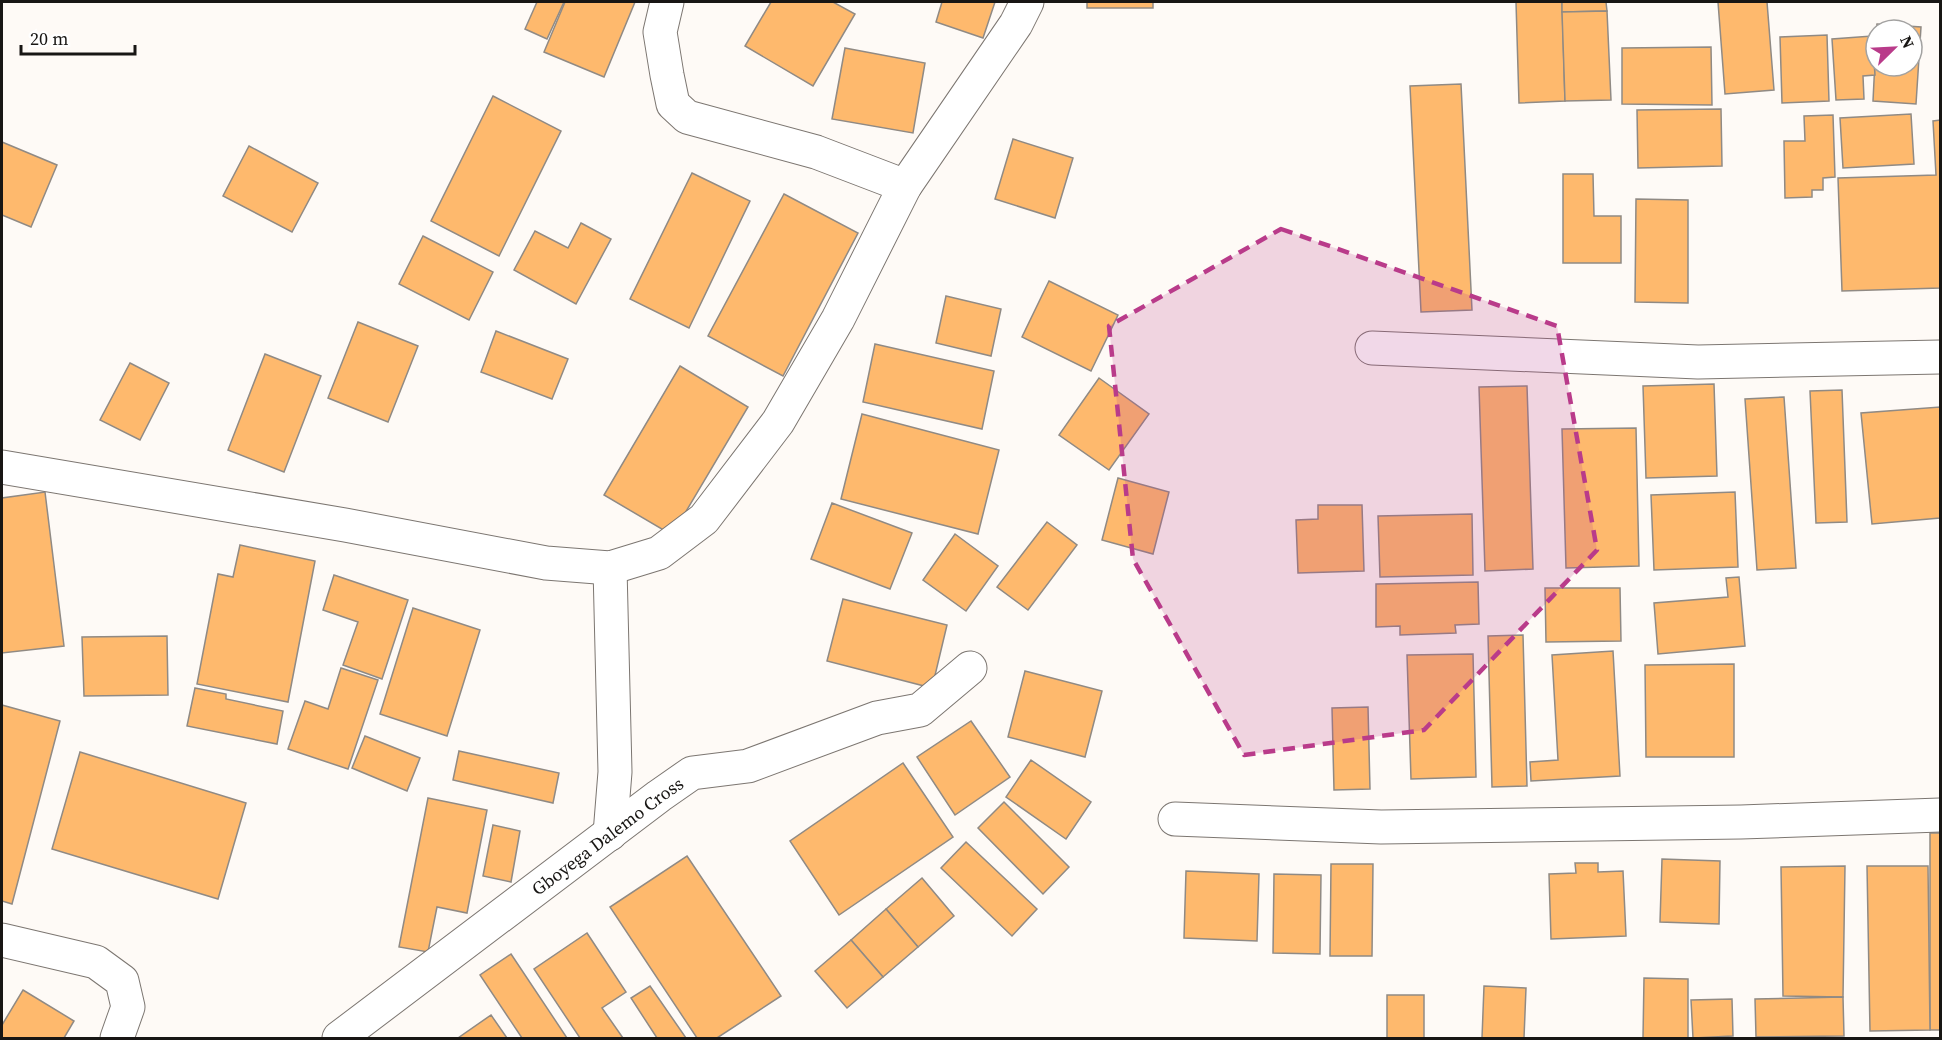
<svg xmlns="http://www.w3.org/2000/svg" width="1942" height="1040" font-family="'Source Serif 4',serif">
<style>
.building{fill:#feb96d;stroke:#908a84;stroke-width:1.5}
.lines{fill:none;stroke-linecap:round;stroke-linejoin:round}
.street-casing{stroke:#7c7671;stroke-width:35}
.street{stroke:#fff;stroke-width:33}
.marked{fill:#b93b8a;fill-opacity:0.2;stroke:#b93b8a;stroke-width:4.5;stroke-dasharray:12 8;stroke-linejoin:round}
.labels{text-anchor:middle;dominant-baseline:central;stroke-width:6;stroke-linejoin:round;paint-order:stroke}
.street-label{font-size:18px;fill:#181614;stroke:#fff}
</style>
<rect width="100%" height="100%" fill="#fefaf6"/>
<g class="building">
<path d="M 537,2 L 564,2 L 547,39 L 525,29 Z"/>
<path d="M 565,2 L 635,2 L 604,77 L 544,52 Z"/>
<path d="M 771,2 L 833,2 L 855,14 L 813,86 L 745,46 Z"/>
<path d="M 942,2 L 995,2 L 983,38 L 936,22 Z"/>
<rect x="1087" y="2" width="66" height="6"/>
<path d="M 1516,2 L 1562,2 L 1565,101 L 1519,103 Z"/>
<path d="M 1562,2 L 1606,2 L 1607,11 L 1562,12 Z"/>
<path d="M 1718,2 L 1767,2 L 1774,90 L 1725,94 Z"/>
<path d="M 1607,11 L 1611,100 L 1565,101 L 1562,12 Z"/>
<path d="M 1877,24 L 1921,27 L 1916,104 L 1873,101 L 1876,40 L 1876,66 L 1912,66 L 1912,30 L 1876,30 Z"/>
<path d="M 1827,35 L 1829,101 L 1782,103 L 1780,37 Z"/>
<path d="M 1872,36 L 1875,75 L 1863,76 L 1864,99 L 1836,100 L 1832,39 Z"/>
<path d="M 1711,47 L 1712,105 L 1622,104 L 1622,48 Z"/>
<path d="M 845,48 L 925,63 L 913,133 L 832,119 Z"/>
<path d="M 1461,84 L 1472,310 L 1421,312 L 1410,86 Z"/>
<path d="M 493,96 L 561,131 L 499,256 L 431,221 Z"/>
<path d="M 1721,109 L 1722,166 L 1638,168 L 1637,110 Z"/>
<path d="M 1911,114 L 1914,164 L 1843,168 L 1840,118 Z"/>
<path d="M 1833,115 L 1835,177 L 1823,178 L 1823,190 L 1812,190 L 1812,197 L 1785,198 L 1784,141 L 1805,141 L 1804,116 Z"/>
<path d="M 1940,120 L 1940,288 L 1842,291 L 1838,178 L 1936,175 L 1933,121 Z"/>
<path d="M 1013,139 L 1073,158 L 1055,218 L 995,199 Z"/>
<path d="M 2,142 L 57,165 L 31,227 L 2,215 Z"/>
<path d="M 249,146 L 318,183 L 292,232 L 223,196 Z"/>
<path d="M 692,173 L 750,201 L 689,328 L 630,299 Z"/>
<path d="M 1563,174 L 1593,174 L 1594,216 L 1621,216 L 1621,263 L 1563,263 Z"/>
<path d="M 784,194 L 858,233 L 783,376 L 708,336 Z"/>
<path d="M 1636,199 L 1688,200 L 1688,303 L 1635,302 Z"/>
<path d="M 581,223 L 611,239 L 576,304 L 514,270 L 535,231 L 568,248 Z"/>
<path d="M 423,236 L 493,272 L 469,320 L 399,284 Z"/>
<path d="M 1049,281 L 1118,315 L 1091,371 L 1022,337 Z"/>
<path d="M 946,296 L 1001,309 L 991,356 L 936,343 Z"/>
<path d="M 358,322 L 418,346 L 388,422 L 328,398 Z"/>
<path d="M 496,331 L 568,359 L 552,399 L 481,372 Z"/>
<path d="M 875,344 L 994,371 L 982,429 L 863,402 Z"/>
<path d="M 265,354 L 321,376 L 284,472 L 228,450 Z"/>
<path d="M 130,363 L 169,383 L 140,440 L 100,420 Z"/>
<path d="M 680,366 L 748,407 L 672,535 L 604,495 Z"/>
<path d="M 1099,378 L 1149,414 L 1109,470 L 1059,435 Z"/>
<path d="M 1714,384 L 1717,476 L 1646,478 L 1643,386 Z"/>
<path d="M 1527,386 L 1533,569 L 1485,571 L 1479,387 Z"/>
<path d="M 1842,390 L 1847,522 L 1816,523 L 1810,391 Z"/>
<path d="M 1784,397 L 1796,568 L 1757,570 L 1745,399 Z"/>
<path d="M 1940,407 L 1940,518 L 1872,524 L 1861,413 Z"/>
<path d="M 862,414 L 999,450 L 978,534 L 841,499 Z"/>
<path d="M 1636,428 L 1639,566 L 1566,568 L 1562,429 Z"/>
<path d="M 1118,478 L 1169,492 L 1153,554 L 1102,540 Z"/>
<path d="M 45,492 L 64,646 L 2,653 L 2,498 Z"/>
<path d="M 1735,492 L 1738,567 L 1654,570 L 1651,495 Z"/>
<path d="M 832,503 L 912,533 L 890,589 L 811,559 Z"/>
<path d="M 1318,505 L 1362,505 L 1364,571 L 1298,573 L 1296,520 L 1318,519 Z"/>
<path d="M 1472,514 L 1473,575 L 1380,577 L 1378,516 Z"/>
<path d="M 1047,522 L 1077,545 L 1028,610 L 997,587 Z"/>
<path d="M 955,534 L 998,566 L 966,611 L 923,580 Z"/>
<path d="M 240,545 L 315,561 L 288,702 L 197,684 L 218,574 L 233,577 Z"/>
<path d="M 334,575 L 408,600 L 382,679 L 343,665 L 358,622 L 323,610 Z"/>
<path d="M 1739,577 L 1745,646 L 1658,654 L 1654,603 L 1728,597 L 1726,578 Z"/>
<path d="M 1478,582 L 1479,624 L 1455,625 L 1456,633 L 1400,635 L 1400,626 L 1376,627 L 1376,584 Z"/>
<path d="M 1545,588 L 1620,588 L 1621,641 L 1546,642 Z"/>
<path d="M 843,599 L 947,625 L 932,688 L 827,661 Z"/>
<path d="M 413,608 L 480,630 L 447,736 L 380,714 Z"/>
<path d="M 1523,635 L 1527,786 L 1492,787 L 1488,636 Z"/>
<path d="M 167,636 L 168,695 L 84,696 L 82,637 Z"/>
<path d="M 1613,651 L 1620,776 L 1531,781 L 1530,762 L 1558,760 L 1552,655 Z"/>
<path d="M 1473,654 L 1476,777 L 1411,779 L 1407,655 Z"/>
<path d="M 1734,664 L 1734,757 L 1646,757 L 1645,665 Z"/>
<path d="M 341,668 L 378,680 L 348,769 L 288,749 L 305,701 L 328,709 Z"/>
<path d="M 1025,671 L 1102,691 L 1085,757 L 1008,737 Z"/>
<path d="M 195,688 L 226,694 L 226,699 L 283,711 L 277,744 L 187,726 Z"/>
<path d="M 2,705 L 60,721 L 12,904 L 2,901 Z"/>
<path d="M 1368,707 L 1370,789 L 1334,790 L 1332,708 Z"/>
<path d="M 971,721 L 1010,777 L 955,815 L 917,757 Z"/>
<path d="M 365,736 L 420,758 L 407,791 L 352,768 Z"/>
<path d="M 459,751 L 559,773 L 553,803 L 453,780 Z"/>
<path d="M 80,752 L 246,803 L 218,899 L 52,849 Z"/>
<path d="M 1031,760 L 1091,802 L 1066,839 L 1006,797 Z"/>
<path d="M 903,763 L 953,837 L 839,915 L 790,841 Z"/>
<path d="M 428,798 L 487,810 L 467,913 L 437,907 L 428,952 L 399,947 Z"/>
<path d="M 1004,802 L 1069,867 L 1043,894 L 978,828 Z"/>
<path d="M 493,825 L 520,831 L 511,882 L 483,876 Z"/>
<rect x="1930" y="833" width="10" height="197"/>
<path d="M 966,842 L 1037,909 L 1012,936 L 941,868 Z"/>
<path d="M 687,856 L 781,996 L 717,1038 L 697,1038 L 610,907 Z"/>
<path d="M 1662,859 L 1720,861 L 1719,924 L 1660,922 Z"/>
<path d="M 1575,863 L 1598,863 L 1598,872 L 1623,871 L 1626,936 L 1551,939 L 1549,874 L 1576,873 Z"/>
<path d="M 1331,864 L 1373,864 L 1372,956 L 1330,956 Z"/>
<path d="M 1845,866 L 1843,997 L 1783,996 L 1781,867 Z"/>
<path d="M 1867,866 L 1928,866 L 1930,1030 L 1870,1031 Z"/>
<path d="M 1186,871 L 1259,874 L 1257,941 L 1184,938 Z"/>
<path d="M 1274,874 L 1321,875 L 1320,954 L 1273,953 Z"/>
<path d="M 922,878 L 954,916 L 918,947 L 886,909 Z"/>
<path d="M 886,909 L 918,947 L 883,977 L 851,940 Z"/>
<path d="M 587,933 L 626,992 L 602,1008 L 623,1038 L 580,1038 L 534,969 Z"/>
<path d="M 851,940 L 883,977 L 847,1008 L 815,971 Z"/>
<path d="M 511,954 L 567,1038 L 522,1038 L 480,975 Z"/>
<path d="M 1644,978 L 1688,979 L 1688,1038 L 1643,1038 Z"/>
<path d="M 650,986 L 686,1038 L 657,1038 L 631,998 Z"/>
<path d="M 1484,986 L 1526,988 L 1524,1038 L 1482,1038 Z"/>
<path d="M 23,990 L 74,1021 L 64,1038 L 2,1038 L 2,1025 Z"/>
<rect x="1387" y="995" width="37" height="43"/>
<path d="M 1843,997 L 1844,1036 L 1756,1037 L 1755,999 Z"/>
<path d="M 1732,999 L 1733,1036 L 1693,1038 L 1691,1000 Z"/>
<path d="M 491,1015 L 507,1038 L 458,1038 Z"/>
</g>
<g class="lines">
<g class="street-casing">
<g id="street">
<path d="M 667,2 L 660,32 L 667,75 L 673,104 L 687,117 L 816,152 L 905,186"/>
<path d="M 1372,348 L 1698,362 L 1940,357"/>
<path d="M 2,467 L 345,525 L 546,563 L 610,568 L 659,553 L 704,519 L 778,422 L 838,319 L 905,186 L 1016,24 L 1027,2"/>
<path d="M 1175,819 L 1381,827 L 1741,822 L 1940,815"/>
<path d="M 610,834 L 615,772 L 610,568"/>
<path d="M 2,940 L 96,962 L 122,981 L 128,1007 L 117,1038"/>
<path id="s1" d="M 339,1038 L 659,796 L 692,773 L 748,766 L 877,718 L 920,710 L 970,668"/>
</g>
</g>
<use href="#street" class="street"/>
</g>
<path class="marked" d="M 1281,229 L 1557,326 L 1597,550 L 1424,730 L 1244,755 L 1133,559 L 1109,326 Z"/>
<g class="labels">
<g class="street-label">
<text stroke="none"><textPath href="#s1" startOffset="336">Gboyega Dalemo Cross</textPath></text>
</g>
</g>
<rect width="1942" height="1040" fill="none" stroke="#181614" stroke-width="6"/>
<g transform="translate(1894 48) rotate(66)"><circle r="28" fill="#ffffff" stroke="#a3a2a1" stroke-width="1.5"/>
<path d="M0-4.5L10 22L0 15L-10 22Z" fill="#b93b8a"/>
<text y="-9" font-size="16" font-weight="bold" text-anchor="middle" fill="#181614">N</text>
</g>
<path d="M21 45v9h114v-9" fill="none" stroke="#181614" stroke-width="3"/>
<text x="30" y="45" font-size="18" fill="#181614" stroke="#ffffff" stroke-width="4.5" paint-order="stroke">20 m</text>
</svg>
